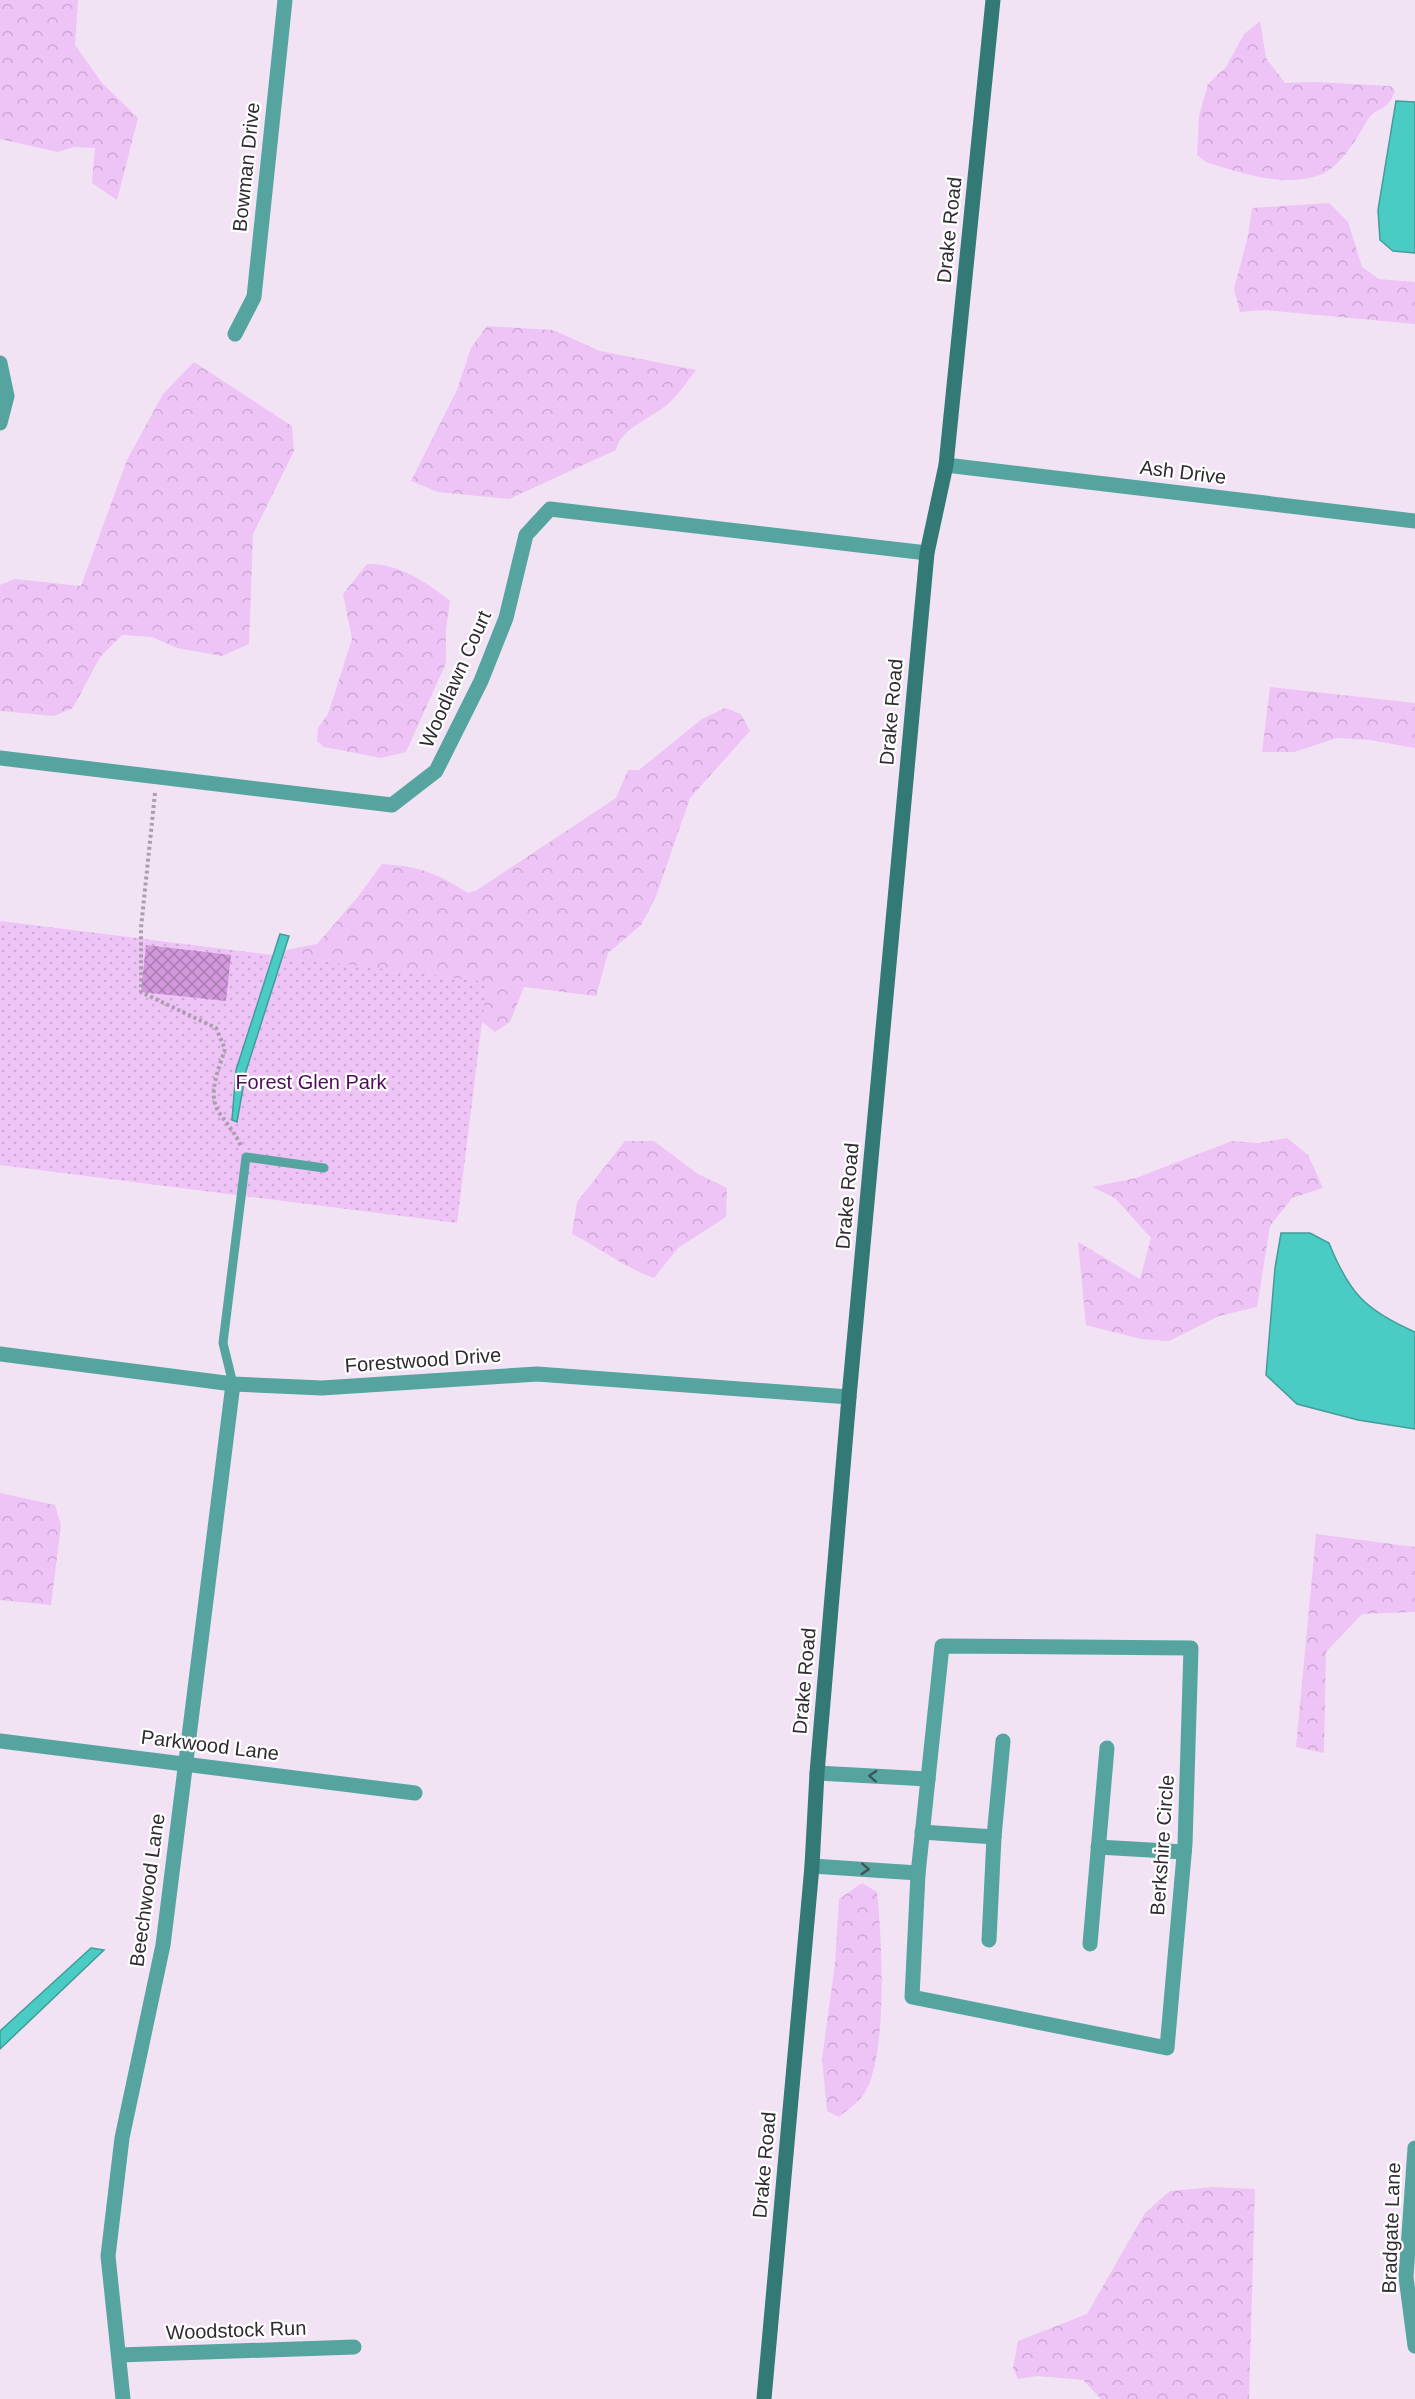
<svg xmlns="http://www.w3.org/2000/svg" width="1415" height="2399" font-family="Helvetica,sans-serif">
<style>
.forest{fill:url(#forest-crowns)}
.park{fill:url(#park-dots)}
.water{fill:#4accc5;stroke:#429c99;stroke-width:1.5}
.building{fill:url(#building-cross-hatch)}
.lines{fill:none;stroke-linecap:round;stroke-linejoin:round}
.path{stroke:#a99eab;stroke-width:4;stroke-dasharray:3 3;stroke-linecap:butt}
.lane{stroke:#56a49f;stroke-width:9}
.street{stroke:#56a49f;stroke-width:15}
.secondary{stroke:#337a76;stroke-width:15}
.oneway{stroke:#3d5558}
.labels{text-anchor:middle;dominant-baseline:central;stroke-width:4.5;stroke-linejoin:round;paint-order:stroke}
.street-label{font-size:20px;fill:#302b31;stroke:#fff}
.park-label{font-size:20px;fill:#52095e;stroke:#fff}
</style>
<defs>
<pattern id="forest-crowns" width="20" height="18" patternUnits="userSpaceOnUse" patternTransform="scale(1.5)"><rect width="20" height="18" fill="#eec3f6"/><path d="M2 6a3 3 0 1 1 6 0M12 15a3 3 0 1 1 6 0" fill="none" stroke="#cca8d3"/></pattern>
<pattern id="park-dots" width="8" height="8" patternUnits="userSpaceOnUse" patternTransform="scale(1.5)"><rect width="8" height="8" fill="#eec3f6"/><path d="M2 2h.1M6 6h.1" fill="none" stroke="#cca8d3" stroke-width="1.8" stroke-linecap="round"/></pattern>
<pattern id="building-cross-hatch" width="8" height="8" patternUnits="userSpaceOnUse" patternTransform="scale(1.5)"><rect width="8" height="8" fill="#d198dc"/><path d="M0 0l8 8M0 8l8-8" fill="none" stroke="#aa7cb3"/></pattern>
</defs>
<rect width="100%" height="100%" fill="#f2e3f4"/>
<g class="forest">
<path d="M 0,0 L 78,0 L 75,45 L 102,83 L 138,118 L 117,200 L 92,183 L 95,148 L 74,147 L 58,152 L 0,139 Z"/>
<path d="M 1260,21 L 1266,58 L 1285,83 L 1315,82 L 1390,86 L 1395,90 C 1389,112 1377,106 1368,119 C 1358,137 1341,167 1320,175 C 1284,188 1241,173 1206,162 L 1197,155 L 1199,116 L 1208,84 L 1226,67 L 1244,34 Z"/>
<path d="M 1329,203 L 1348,222 L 1362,267 L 1379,279 L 1415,282 L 1415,324 L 1265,310 L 1240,312 L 1234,289 L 1248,236 L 1252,208 Z"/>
<path d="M 487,326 L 553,330 L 600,351 L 696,370 C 688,380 681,391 672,400 C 657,417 621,426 616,450 L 509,499 L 438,492 L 411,481 L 457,390 L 471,348 Z"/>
<path d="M 194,362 L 292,426 L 294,451 L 253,534 L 249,644 L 222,656 L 177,648 L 152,637 L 122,635 L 100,657 L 73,708 L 54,716 L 0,711 L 0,585 L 15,579 L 81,586 L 127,460 L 163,394 Z"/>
<path d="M 367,564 C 398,563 427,582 450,601 L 446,629 L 446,663 L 406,752 L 381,758 L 324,747 L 317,741 L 318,728 L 328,714 L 352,639 L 343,594 Z"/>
<path d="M 1270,687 L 1415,703 L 1415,748 L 1370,740 L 1337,738 L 1294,752 L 1262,752 Z"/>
<path d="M 725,708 L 741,714 L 750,731 L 690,798 L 655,899 L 641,925 L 608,953 L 596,996 L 524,987 L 510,1022 L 495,1032 L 482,1022 L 268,1005 L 285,950 L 317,944 L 357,898 L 382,864 C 422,867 434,872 468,893 L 477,890 L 616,798 L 628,770 L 639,770 L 702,719 Z"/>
<path d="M 1287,1138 L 1308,1155 L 1323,1188 L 1292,1198 L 1270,1226 L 1257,1307 L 1219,1316 L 1169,1341 L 1141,1339 L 1086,1325 L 1078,1242 L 1140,1279 L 1151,1238 L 1115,1198 L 1092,1187 L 1136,1178 L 1232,1141 L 1258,1143 Z"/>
<path d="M 625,1141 L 654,1141 L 698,1174 L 727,1188 L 726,1217 L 678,1248 L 654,1278 C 625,1268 600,1248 572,1234 L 577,1202 Z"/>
<path d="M 0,1493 L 55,1505 L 61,1525 L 51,1605 L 0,1600 Z"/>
<path d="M 1316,1534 L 1415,1547 L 1415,1612 L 1362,1614 L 1326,1652 L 1324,1753 L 1296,1747 Z"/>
<path d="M 862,1883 L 877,1892 C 882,1936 888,2055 865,2092 C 859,2102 847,2110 839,2117 L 827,2111 L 822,2059 L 835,1964 L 839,1899 Z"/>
<path d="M 1213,2187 L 1255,2189 L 1249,2399 L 1101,2399 L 1083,2380 L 1037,2376 L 1018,2379 L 1013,2368 L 1018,2341 L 1087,2314 L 1145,2213 L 1170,2191 Z"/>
</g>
<path class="park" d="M 0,921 L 487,982 L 457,1223 L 0,1165 Z"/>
<g class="water">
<path d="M 1396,101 L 1415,102 L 1415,253 L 1393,251 L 1380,240 L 1378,210 Z"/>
<path d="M 280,934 L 289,936 L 246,1071 L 237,1122 L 232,1120 L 236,1070 Z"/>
<path d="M 1281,1233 L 1310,1233 L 1329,1243 C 1349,1293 1365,1310 1415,1332 L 1415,1429 L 1358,1420 L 1297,1404 L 1266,1375 L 1275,1268 Z"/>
<path d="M 91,1948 L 104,1950 L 0,2049 L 0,2031 Z"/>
</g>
<path class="building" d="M 146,945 L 231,955 L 226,1001 L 141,992 Z"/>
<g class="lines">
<path class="path" d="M 155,793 L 141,928 L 141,992 L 216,1028 L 225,1049 C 219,1069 206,1095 220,1114 C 228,1125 235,1133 241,1146"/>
<path class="lane" d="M 233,1384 L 223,1343 L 246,1157 L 324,1168"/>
<g class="street">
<path d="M 235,334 L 254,297 L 285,0"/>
<path d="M 0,363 L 7,396 L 0,423"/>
<path d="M 946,465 L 1415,521"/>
<path d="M 0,758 L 392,805 L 436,771 L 481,681 L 506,618 L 526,535 L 550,509 L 927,553"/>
<path d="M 0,1354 L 233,1384 L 322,1388 L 537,1374 L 849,1397"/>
<path d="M 942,1646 L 1191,1648 L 1185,1844 L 1167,2048 L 912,1997 L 918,1874 Z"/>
<path d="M 0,1741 L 415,1793"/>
<path d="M 817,1773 L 928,1779"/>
<path d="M 922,1832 L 994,1837 L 1003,1741"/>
<path d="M 1098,1847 L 1184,1852"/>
<path d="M 812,1866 L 918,1873"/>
<path d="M 989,1940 L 994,1837"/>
<path d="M 1090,1944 L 1107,1748"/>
<path d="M 1415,2148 L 1406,2277 L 1415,2346"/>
<path d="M 119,2355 L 354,2347"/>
<path d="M 123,2399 L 108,2256 L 122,2138 L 163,1945 L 233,1384"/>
</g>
<path class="secondary" d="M 764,2399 L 812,1866 L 817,1773 L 849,1397 L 927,553 L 946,465 L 993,0"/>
</g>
<defs><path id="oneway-chevron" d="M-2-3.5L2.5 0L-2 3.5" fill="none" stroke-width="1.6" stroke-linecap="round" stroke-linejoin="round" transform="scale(1.5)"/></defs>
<g class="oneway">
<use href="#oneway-chevron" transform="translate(873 1776) rotate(-177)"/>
<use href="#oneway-chevron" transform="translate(865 1869) rotate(3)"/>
</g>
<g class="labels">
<g class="street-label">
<text transform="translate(246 167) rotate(-84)">Bowman Drive</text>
<text transform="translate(949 230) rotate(-84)">Drake Road</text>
<text transform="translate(1183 472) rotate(7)">Ash Drive</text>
<text transform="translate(455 679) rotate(-66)">Woodlawn Court</text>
<text transform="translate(891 712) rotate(-85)">Drake Road</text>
<text transform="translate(847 1196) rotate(-85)">Drake Road</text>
<text transform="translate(423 1360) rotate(-4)">Forestwood Drive</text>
<text transform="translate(804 1681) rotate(-85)">Drake Road</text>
<text transform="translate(210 1745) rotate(7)">Parkwood Lane</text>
<text transform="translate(1162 1845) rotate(-86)">Berkshire Circle</text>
<text transform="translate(147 1890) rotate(-82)">Beechwood Lane</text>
<text transform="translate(764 2165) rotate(-85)">Drake Road</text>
<text transform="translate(1391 2228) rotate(-88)">Bradgate Lane</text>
<text transform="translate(236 2330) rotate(-2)">Woodstock Run</text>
</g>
<g class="park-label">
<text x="311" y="1082">Forest Glen Park</text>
</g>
</g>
</svg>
